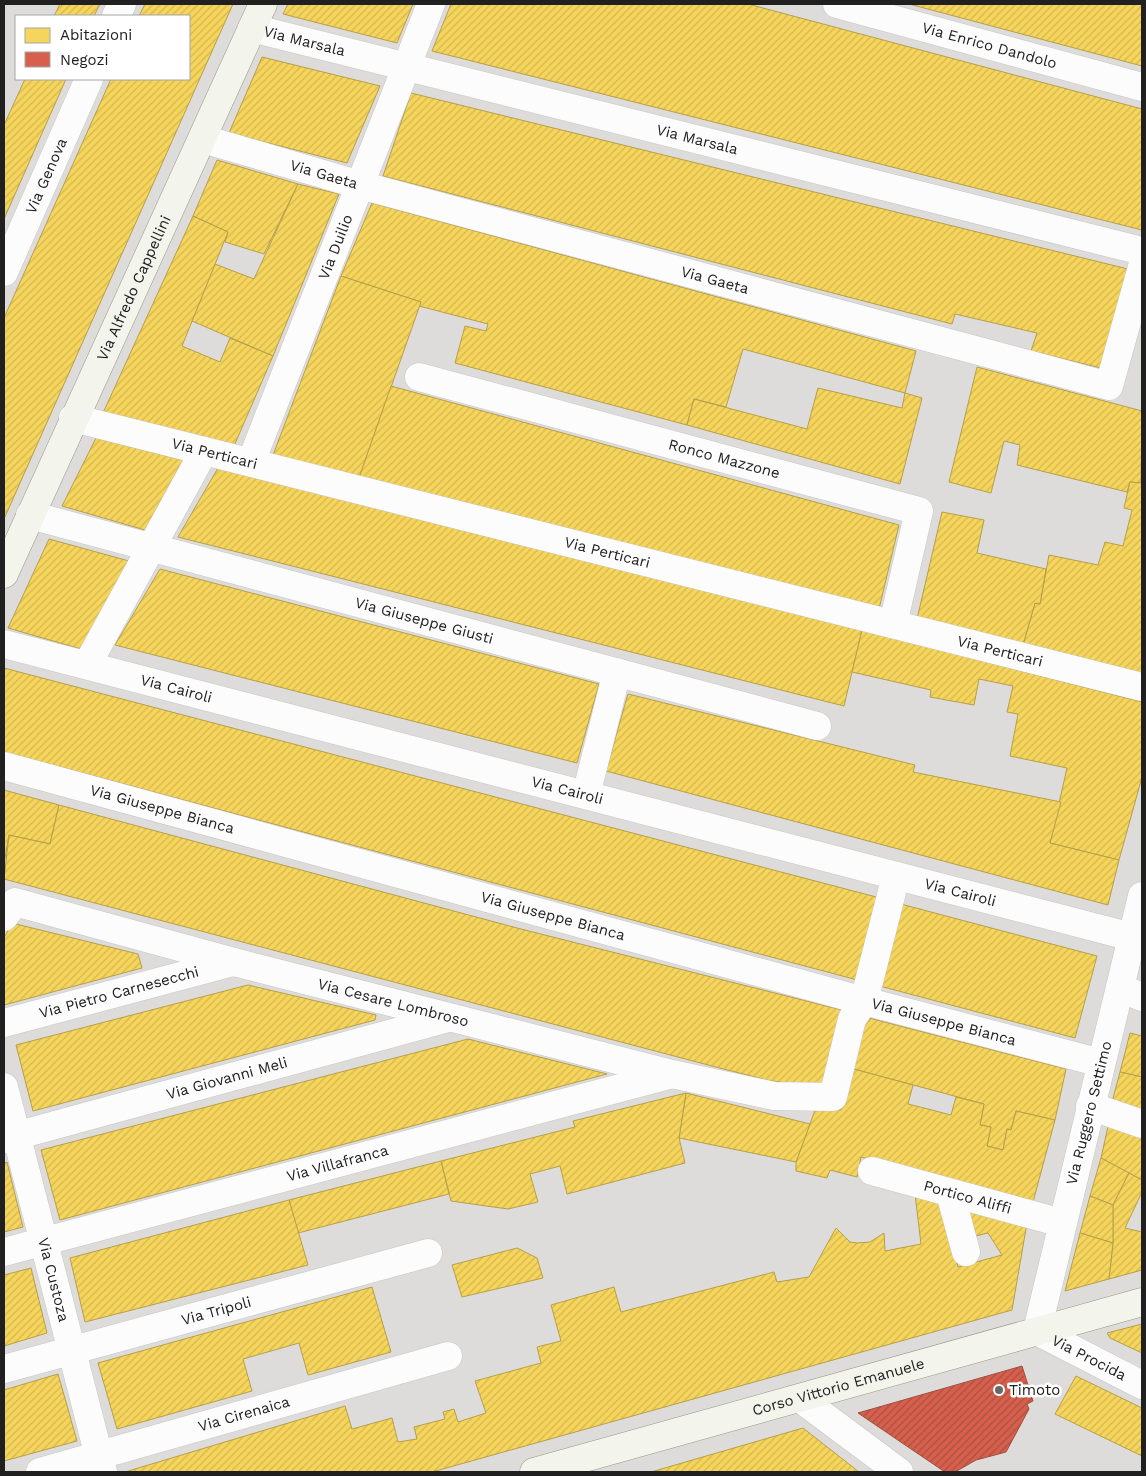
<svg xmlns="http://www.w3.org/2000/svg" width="1146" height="1476" font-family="'Work Sans',sans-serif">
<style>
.residential{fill:#dddcda;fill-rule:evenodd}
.homes{fill:url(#homes-hatch);stroke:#b69f4a}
.shops{fill:url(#shops-hatch);stroke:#9f4d40}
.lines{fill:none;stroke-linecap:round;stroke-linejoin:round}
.street-casing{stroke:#c7c6c5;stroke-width:29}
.secondary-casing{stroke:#95997f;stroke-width:29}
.street{stroke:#fcfcfc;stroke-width:28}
.secondary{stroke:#f3f4ec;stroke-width:28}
.poi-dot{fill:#686866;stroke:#fff;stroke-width:2}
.labels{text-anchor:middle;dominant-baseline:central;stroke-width:5;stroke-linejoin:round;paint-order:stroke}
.street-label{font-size:15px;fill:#202020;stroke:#fff}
.poi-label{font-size:15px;fill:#202020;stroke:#fff;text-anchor:start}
</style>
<defs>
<pattern id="homes-hatch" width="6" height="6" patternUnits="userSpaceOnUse" patternTransform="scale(1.25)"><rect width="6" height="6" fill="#f6d55c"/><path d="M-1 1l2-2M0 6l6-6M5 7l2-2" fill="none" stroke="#d3b750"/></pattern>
<pattern id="shops-hatch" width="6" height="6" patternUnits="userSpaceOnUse" patternTransform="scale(1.25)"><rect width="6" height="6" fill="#d6604d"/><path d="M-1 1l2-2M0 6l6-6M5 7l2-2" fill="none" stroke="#ad4f40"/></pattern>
</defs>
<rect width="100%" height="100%" fill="#eeede9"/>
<path class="residential" d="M 4,4 L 1142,4 L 1142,1472 L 4,1472 ZM 16,16 L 189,16 L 189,79 L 16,79 Z"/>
<g class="homes">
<path d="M 60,4 L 100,4 L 94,16 L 54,16 Z"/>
<path d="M 145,4 L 233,4 L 4,519 L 4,318 L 111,79 L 189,79 L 189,16 L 139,16 Z"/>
<path d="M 288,4 L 413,4 L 397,43 L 283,14 Z"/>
<path d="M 451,4 L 748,4 L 1142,109 L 1142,230 L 432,51 Z"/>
<path d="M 909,4 L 1142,4 L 1142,66 Z"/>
<path d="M 262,57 L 380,86 L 347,163 L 229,133 Z"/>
<path d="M 25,79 L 66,79 L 4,219 L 4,125 Z"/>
<path d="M 411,93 L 1132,270 L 1105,369 L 1031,351 L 1037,333 L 955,314 L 952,324 L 383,176 Z"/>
<path d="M 217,160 L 298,184 L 264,254 L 225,242 L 228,232 L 193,216 Z"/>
<path d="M 298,184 L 339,194 L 273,356 L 192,321 L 215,264 L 254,279 Z"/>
<path d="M 372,203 L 916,351 L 905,393 L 743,349 L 726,407 L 694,399 L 687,425 L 455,363 L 465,326 L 486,331 L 488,324 L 419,306 L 421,302 L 341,276 Z"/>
<path d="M 193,216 L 228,232 L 182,346 L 220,362 L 230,338 L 273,356 L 234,446 L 103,413 Z"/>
<path d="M 341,276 L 421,302 L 359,478 L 273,455 Z"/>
<path d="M 977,367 L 1142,411 L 1141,483 L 1130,482 L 1127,492 L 1017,465 L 1020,445 L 1004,441 L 991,493 L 949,482 Z"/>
<path d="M 391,386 L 899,525 L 879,609 L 359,478 Z"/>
<path d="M 818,388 L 902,408 L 905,393 L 922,398 L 900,484 L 687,425 L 694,399 L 807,429 Z"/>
<path d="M 96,438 L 183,460 L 145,530 L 62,506 Z"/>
<path d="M 218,468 L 862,630 L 844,706 L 178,537 Z"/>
<path d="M 1142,478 L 1142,677 L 1023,645 L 1035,603 L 1040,604 L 1049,555 L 1098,565 L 1105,542 L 1123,546 L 1132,510 L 1124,508 L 1130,482 L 1141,483 Z"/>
<path d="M 942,512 L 984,520 L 977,553 L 1046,569 L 1040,604 L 1035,603 L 1023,645 L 917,619 Z"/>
<path d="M 49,539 L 129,561 L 81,649 L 8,628 Z"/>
<path d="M 160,569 L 599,684 L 577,763 L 115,645 Z"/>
<path d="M 862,630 L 1142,702 L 1142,777 L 1119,860 L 1050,843 L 1067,768 L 1010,756 L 1018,714 L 1007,712 L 1013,686 L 979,679 L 974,705 L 930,697 L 931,690 L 852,672 Z"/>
<path d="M 4,668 L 880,898 L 861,981 L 4,752 Z"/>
<path d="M 628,694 L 915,765 L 913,772 L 1061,802 L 1050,843 L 1119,860 L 1108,905 L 606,771 Z"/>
<path d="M 4,790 L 59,805 L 50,844 L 9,835 L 4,864 Z"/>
<path d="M 59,805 L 517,928 L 842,1010 L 825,1089 L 767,1080 L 712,1066 L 4,879 L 9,835 L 50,844 Z"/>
<path d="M 897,903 L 1097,956 L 1075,1038 L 876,985 Z"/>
<path d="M 12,923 L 138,954 L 142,968 L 4,1005 L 4,938 Z"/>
<path d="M 248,985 L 376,1015 L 375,1020 L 33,1111 L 16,1045 Z"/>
<path d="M 865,1017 L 1066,1069 L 1055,1120 L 1016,1111 L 1011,1130 L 1007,1129 L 1003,1150 L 987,1146 L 991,1127 L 980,1125 L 984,1104 L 850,1068 Z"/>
<path d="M 1130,1033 L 1142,1036 L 1142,1077 L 1120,1072 Z"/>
<path d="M 468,1039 L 607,1074 L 60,1220 L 41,1150 Z"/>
<path d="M 850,1068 L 913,1085 L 908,1104 L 924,1108 L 951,1115 L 956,1097 L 984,1104 L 980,1125 L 991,1127 L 987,1146 L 1003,1150 L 1007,1129 L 1011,1130 L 1016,1111 L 1055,1120 L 1033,1202 L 861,1157 L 857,1177 L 830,1170 L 827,1178 L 796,1171 L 796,1162 L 818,1102 L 841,1110 Z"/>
<path d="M 1120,1072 L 1142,1077 L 1142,1113 L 1112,1102 Z"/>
<path d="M 686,1093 L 810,1124 L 796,1162 L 679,1138 Z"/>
<path d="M 686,1093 L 679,1138 L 685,1163 L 567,1194 L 560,1166 L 530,1174 L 538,1202 L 508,1209 L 451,1201 L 441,1161 L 575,1127 L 573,1121 Z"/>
<path d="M 1109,1122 L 1142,1135 L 1142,1180 L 1101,1158 Z"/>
<path d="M 1101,1158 L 1129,1173 L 1113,1205 L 1090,1196 Z"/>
<path d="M 441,1161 L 449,1194 L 298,1233 L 289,1200 Z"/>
<path d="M 7,1162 L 23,1227 L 4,1232 L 4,1163 Z"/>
<path d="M 1129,1173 L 1142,1180 L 1142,1192 L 1125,1228 L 1142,1232 L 1142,1270 L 1109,1279 L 1113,1243 L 1113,1205 Z"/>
<path d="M 915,1194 L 942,1201 L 958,1267 L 1002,1255 L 988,1233 L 971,1237 L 963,1207 L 1027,1223 L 1012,1310 L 432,1472 L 125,1472 L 345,1406 L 352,1429 L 392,1418 L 398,1442 L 417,1439 L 414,1427 L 445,1419 L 443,1412 L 454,1409 L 458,1422 L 486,1413 L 475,1381 L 541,1363 L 537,1347 L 561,1341 L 551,1305 L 614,1287 L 621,1312 L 774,1272 L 777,1282 L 809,1277 L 836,1228 L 850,1242 L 857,1243 L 870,1242 L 884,1233 L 885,1251 L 921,1244 Z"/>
<path d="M 1090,1196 L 1113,1205 L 1113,1243 L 1080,1233 Z"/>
<path d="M 289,1200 L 308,1265 L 85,1322 L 70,1258 Z"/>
<path d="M 1080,1233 L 1113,1243 L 1109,1279 L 1065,1291 Z"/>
<path d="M 517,1248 L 537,1258 L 543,1278 L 462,1297 L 452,1265 Z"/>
<path d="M 31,1268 L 47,1333 L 4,1346 L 4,1275 Z"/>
<path d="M 372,1287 L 391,1352 L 308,1375 L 299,1343 L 243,1359 L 252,1391 L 117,1429 L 98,1363 Z"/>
<path d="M 1142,1324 L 1142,1353 L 1110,1338 L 1107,1333 Z"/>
<path d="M 58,1374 L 77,1441 L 4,1461 L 4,1390 Z"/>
<path d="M 1076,1376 L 1142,1408 L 1142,1456 L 1055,1414 Z"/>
<path d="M 803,1428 L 859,1472 L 651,1472 Z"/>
</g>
<path class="shops" d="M 1022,1366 L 1033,1401 L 1027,1404 L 1029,1409 L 1006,1452 L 976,1460 L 955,1472 L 945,1472 L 858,1413 Z"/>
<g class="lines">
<g class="street-casing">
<g id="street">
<path id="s1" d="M 837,4 L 1142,87"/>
<path d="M 116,16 L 122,4"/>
<path id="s2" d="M 252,28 L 1142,251"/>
<path id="s3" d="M 203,139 L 360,185 L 1109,386 L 1142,267"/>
<path id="s4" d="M 4,272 L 89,79"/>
<path id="s5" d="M 419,377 L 919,511 L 893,624"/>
<path id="s6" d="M 73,418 L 1142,687"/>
<path id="s7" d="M 251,462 L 431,4"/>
<path id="s8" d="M 30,515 L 817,726"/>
<path id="s9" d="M 4,644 L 1132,937"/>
<path d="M 87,665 L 204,451"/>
<path id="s10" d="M 4,766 L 864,1001 L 1101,1063"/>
<path d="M 586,795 L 617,672"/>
<path id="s11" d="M 1142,896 L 1037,1331 L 1142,1385"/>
<path id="s12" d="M 4,917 L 15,902 L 234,962 L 672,1074 L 774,1096 L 833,1097 L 852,1019 L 864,1001 L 896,876"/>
<path d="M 1120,988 L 1142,997"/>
<path id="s13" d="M 4,1023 L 233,962"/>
<path id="s14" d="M 4,1087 L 103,1472"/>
<path d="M 1090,1106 L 1142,1124"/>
<path id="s15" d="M 4,1139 L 448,1018"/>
<path id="s16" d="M 872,1171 L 1062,1223"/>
<path d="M 950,1193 L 966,1252"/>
<path id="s17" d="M 4,1252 L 669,1075"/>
<path id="s18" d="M 4,1369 L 428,1253"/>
<path d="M 801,1399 L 899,1472"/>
<path id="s19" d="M 40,1472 L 448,1356"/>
</g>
</g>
<g class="secondary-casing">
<g id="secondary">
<path id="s20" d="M 4,574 L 263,4"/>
<path id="s21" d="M 534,1472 L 1142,1302"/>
</g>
</g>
<use href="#street" class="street"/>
<use href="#secondary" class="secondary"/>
</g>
<circle class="poi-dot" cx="999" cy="1390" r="5"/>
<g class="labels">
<g class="street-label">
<text stroke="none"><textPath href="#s2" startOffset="54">Via Marsala</textPath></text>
<text stroke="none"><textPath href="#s1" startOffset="158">Via Enrico Dandolo</textPath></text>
<text stroke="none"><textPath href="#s2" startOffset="459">Via Marsala</textPath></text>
<text stroke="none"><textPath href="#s4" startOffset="105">Via Genova</textPath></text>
<text stroke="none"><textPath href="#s3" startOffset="126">Via Gaeta</textPath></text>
<text stroke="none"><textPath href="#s7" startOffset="231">Via Duilio</textPath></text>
<text stroke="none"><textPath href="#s3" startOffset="531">Via Gaeta</textPath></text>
<text stroke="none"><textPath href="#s20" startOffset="314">Via Alfredo Cappellini</textPath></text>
<text stroke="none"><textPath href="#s6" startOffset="146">Via Perticari</textPath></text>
<text stroke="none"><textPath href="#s5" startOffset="316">Ronco Mazzone</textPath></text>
<text stroke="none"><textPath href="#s6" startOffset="551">Via Perticari</textPath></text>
<text stroke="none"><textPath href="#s8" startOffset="408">Via Giuseppe Giusti</textPath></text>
<text stroke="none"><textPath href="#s6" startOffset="956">Via Perticari</textPath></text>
<text stroke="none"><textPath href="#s9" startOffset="178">Via Cairoli</textPath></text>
<text stroke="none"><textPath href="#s9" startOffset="582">Via Cairoli</textPath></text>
<text stroke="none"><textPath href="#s10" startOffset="164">Via Giuseppe Bianca</textPath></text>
<text stroke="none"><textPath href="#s9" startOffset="988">Via Cairoli</textPath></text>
<text stroke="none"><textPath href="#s10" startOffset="569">Via Giuseppe Bianca</textPath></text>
<text stroke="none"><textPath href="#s13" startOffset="119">Via Pietro Carnesecchi</textPath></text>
<text stroke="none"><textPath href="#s12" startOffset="410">Via Cesare Lombroso</textPath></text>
<text stroke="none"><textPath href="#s10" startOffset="974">Via Giuseppe Bianca</textPath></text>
<text stroke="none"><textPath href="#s15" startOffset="231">Via Giovanni Meli</textPath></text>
<text transform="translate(1089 1113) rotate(-76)">Via Ruggero Settimo</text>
<text stroke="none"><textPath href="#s17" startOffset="345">Via Villafranca</textPath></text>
<text stroke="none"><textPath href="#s16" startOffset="99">Portico Aliffi</textPath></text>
<text stroke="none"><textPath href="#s14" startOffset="199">Via Custoza</textPath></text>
<text stroke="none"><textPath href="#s18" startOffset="220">Via Tripoli</textPath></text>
<text stroke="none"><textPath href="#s11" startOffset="506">Via Procida</textPath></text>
<text stroke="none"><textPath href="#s21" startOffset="316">Corso Vittorio Emanuele</textPath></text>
<text stroke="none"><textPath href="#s19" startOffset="212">Via Cirenaica</textPath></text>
</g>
<g class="poi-label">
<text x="1009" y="1390">Timoto</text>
</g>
</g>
<rect width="1146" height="1476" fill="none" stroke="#202020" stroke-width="10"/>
<rect x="15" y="15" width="175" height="65" fill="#ffffff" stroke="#a6a6a6"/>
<rect x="25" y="28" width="25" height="15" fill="#f6d55c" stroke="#a6a6a6"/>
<text x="60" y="40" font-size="15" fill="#202020">Abitazioni</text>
<rect x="25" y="52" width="25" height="15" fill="#d6604d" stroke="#a6a6a6"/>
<text x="60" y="65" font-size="15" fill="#202020">Negozi</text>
</svg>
